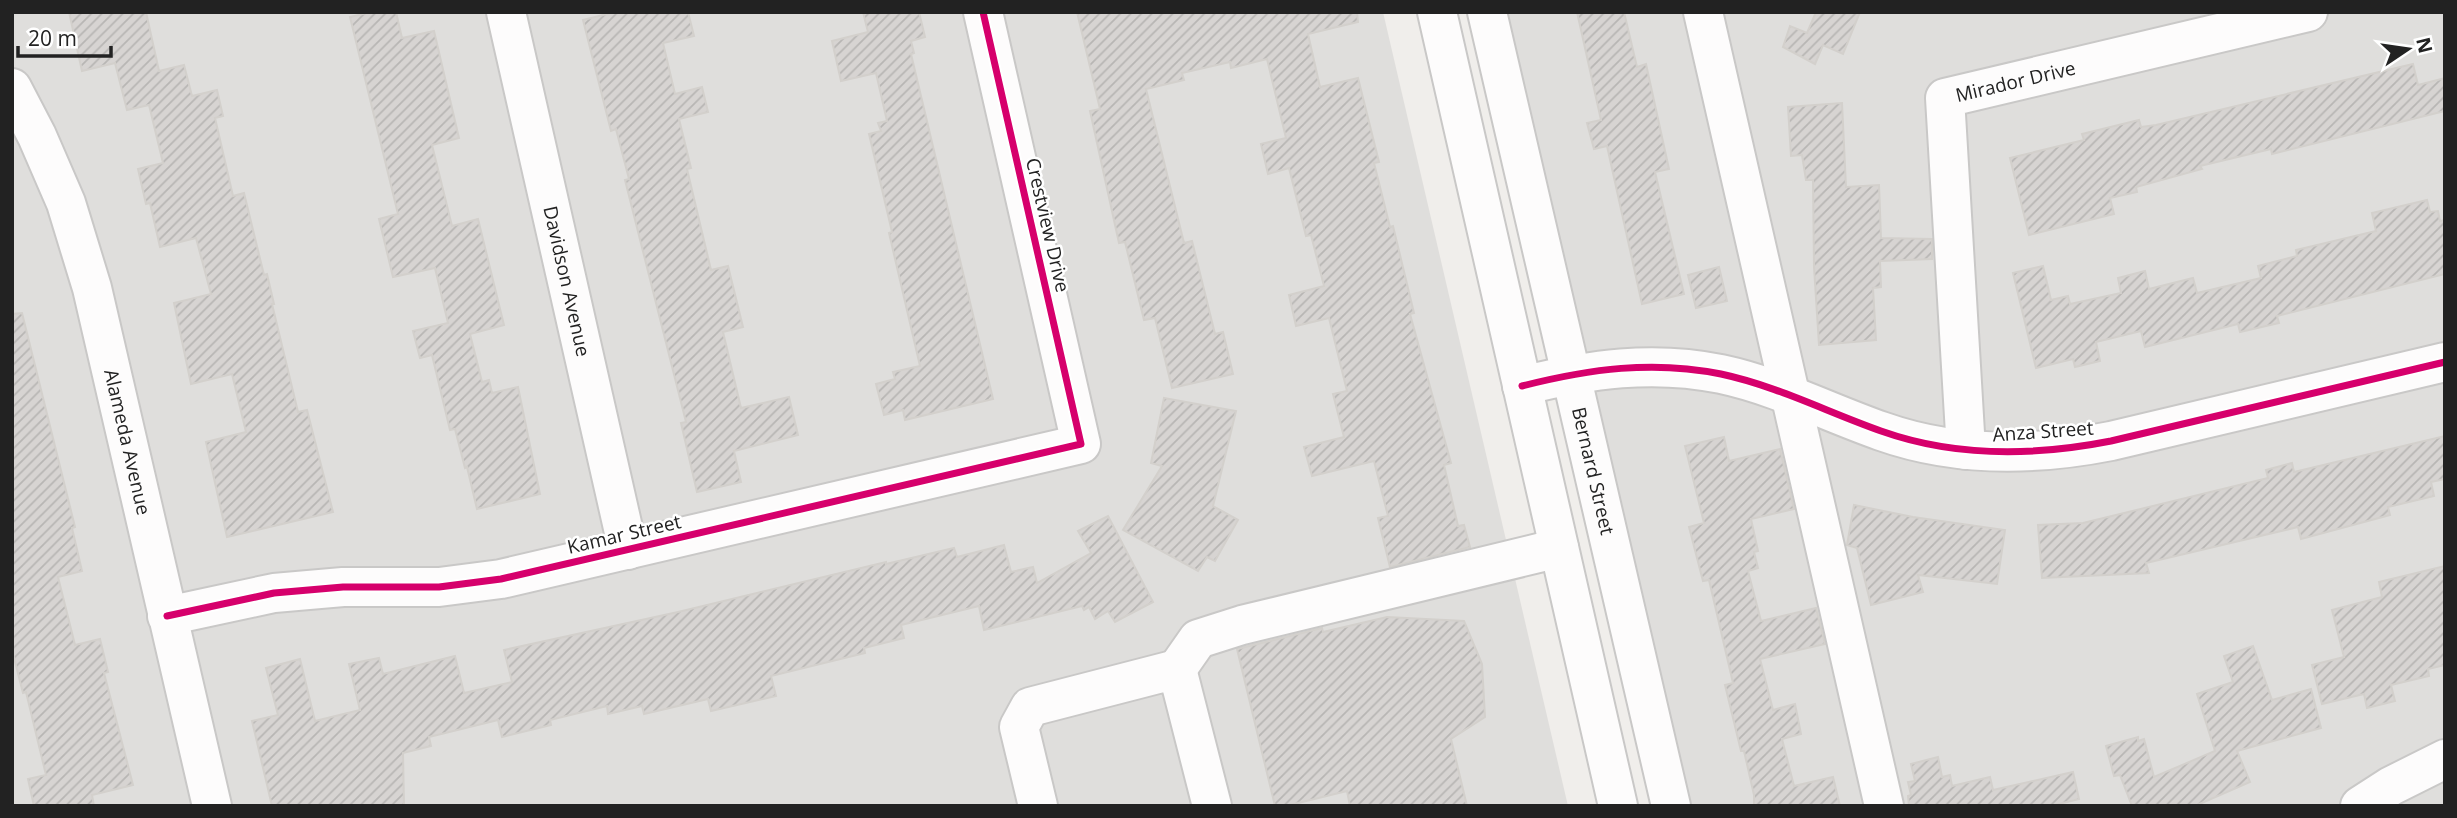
<svg xmlns="http://www.w3.org/2000/svg" width="2457" height="818" font-family="'Open Sans',sans-serif">
<style>
.residential{fill:#dfdedc}
.building{fill:url(#building-hatch);stroke:#d3d0cc;stroke-width:2}
.lines{fill:none;stroke-linecap:round;stroke-linejoin:round}
.minor-casing{stroke:#c9c8c7;stroke-width:42}
.minor{stroke:#fdfcfc;stroke-width:38}
.cycleway-casing{stroke:#fff;stroke-width:11}
.cycleway{stroke:#d6006c;stroke-width:7}
.labels{text-anchor:middle;dominant-baseline:central;stroke-width:5;stroke-linejoin:round;paint-order:stroke}
.street-label{font-size:19px;fill:#222;stroke:#fff}
</style>
<defs>
<pattern id="building-hatch" width="6" height="6" patternUnits="userSpaceOnUse" patternTransform="scale(1.75)"><rect width="6" height="6" fill="#d7d4d2"/><path d="M-1 1l2-2M0 6l6-6M5 7l2-2" fill="none" stroke="#b8b6b4"/></pattern>
</defs>
<rect width="100%" height="100%" fill="#f0eeeb"/>
<g class="residential">
<path d="M 12,12 L 1383,12 L 1568,806 L 12,806 Z"/>
<path d="M 1484,12 L 2445,12 L 2445,806 L 1687,806 Z"/>
</g>
<g class="building">
<path d="M 69,12 L 146,12 L 159,71 L 184,65 L 192,96 L 217,90 L 223,116 L 215,118 L 233,196 L 244,193 L 264,275 L 267,274 L 274,304 L 272,304 L 298,412 L 307,410 L 333,512 L 227,537 L 206,442 L 246,432 L 232,374 L 191,384 L 174,303 L 211,294 L 196,238 L 160,247 L 150,203 L 146,204 L 138,169 L 163,163 L 149,105 L 127,110 L 115,63 L 82,71 Z"/>
<path d="M 371,12 L 396,12 L 402,38 L 434,31 L 459,138 L 432,145 L 452,226 L 478,219 L 504,325 L 470,334 L 482,382 L 489,380 L 492,393 L 518,387 L 540,494 L 477,509 L 467,467 L 465,468 L 455,429 L 450,430 L 432,355 L 420,358 L 413,331 L 448,323 L 435,268 L 393,277 L 379,219 L 398,214 L 350,17 Z"/>
<path d="M 615,12 L 688,12 L 694,36 L 663,43 L 675,94 L 702,87 L 708,112 L 679,119 L 691,168 L 687,169 L 711,270 L 728,266 L 743,327 L 723,332 L 741,408 L 789,397 L 798,435 L 734,451 L 741,482 L 697,492 L 681,423 L 686,422 L 625,180 L 629,179 L 616,129 L 611,131 L 583,20 Z"/>
<path d="M 863,12 L 919,12 L 925,37 L 911,41 L 914,53 L 911,54 L 993,399 L 905,420 L 903,410 L 884,415 L 876,384 L 895,379 L 893,372 L 920,366 L 889,233 L 892,232 L 869,134 L 881,131 L 878,123 L 887,121 L 876,73 L 841,81 L 832,41 L 868,32 Z"/>
<path d="M 1077,12 L 1357,12 L 1358,22 L 1308,34 L 1320,87 L 1358,78 L 1379,162 L 1374,163 L 1390,227 L 1393,226 L 1414,313 L 1410,314 L 1451,463 L 1444,465 L 1458,526 L 1464,525 L 1470,547 L 1390,567 L 1378,518 L 1388,516 L 1374,461 L 1312,476 L 1304,447 L 1344,437 L 1333,394 L 1347,391 L 1329,318 L 1296,326 L 1289,295 L 1324,286 L 1311,235 L 1306,236 L 1289,168 L 1268,174 L 1261,144 L 1286,138 L 1267,59 L 1231,68 L 1230,62 L 1182,73 L 1184,80 L 1146,89 L 1184,243 L 1192,241 L 1215,334 L 1223,332 L 1233,374 L 1172,388 L 1155,318 L 1144,320 L 1125,242 L 1119,243 L 1090,111 L 1100,109 Z"/>
<path d="M 1577,12 L 1624,12 L 1637,67 L 1646,64 L 1669,169 L 1655,172 L 1684,294 L 1642,304 L 1607,146 L 1594,149 L 1587,123 L 1601,120 Z"/>
<path d="M 1816,12 L 1860,12 L 1843,54 L 1823,45 L 1815,64 L 1783,47 L 1790,26 L 1807,33 Z"/>
<path d="M 2413,64 L 2418,85 L 2445,78 L 2445,111 L 2272,154 L 2271,149 L 2200,166 L 2202,169 L 2136,187 L 2137,192 L 2110,198 L 2114,214 L 2029,235 L 2010,158 L 2084,140 L 2082,134 L 2139,120 L 2141,127 L 2156,125 Z"/>
<path d="M 1842,103 L 1846,187 L 1879,185 L 1881,238 L 1932,239 L 1932,259 L 1880,261 L 1881,287 L 1873,288 L 1876,340 L 1819,345 L 1814,267 L 1813,180 L 1806,180 L 1802,155 L 1791,156 L 1788,107 Z"/>
<path d="M 2427,200 L 2430,212 L 2438,211 L 2440,221 L 2445,220 L 2445,274 L 2277,316 L 2279,323 L 2240,332 L 2238,324 L 2145,347 L 2141,331 L 2096,342 L 2100,361 L 2075,367 L 2073,359 L 2036,368 L 2013,273 L 2043,266 L 2051,300 L 2068,296 L 2070,304 L 2121,293 L 2118,278 L 2145,271 L 2149,289 L 2193,278 L 2197,293 L 2261,278 L 2258,266 L 2297,256 L 2296,250 L 2376,231 L 2372,213 Z"/>
<path d="M 1719,267 L 1727,301 L 1696,308 L 1688,275 Z"/>
<path d="M 22,313 L 75,527 L 72,528 L 82,571 L 58,577 L 75,645 L 100,639 L 108,672 L 104,673 L 133,785 L 92,795 L 94,806 L 34,806 L 28,779 L 46,775 L 26,692 L 23,693 L 12,650 L 12,314 Z"/>
<path d="M 1164,398 L 1236,411 L 1213,506 L 1238,520 L 1215,561 L 1207,557 L 1198,571 L 1123,530 L 1162,466 L 1151,463 Z"/>
<path d="M 2445,436 L 2445,479 L 2431,482 L 2434,496 L 2388,507 L 2390,515 L 2301,539 L 2298,527 L 2197,551 L 2146,563 L 2149,573 L 2042,578 L 2038,525 L 2083,523 L 2268,478 L 2266,470 L 2292,463 L 2294,472 Z"/>
<path d="M 1724,437 L 1729,461 L 1780,449 L 1794,509 L 1751,519 L 1758,551 L 1754,552 L 1758,568 L 1748,571 L 1761,621 L 1816,608 L 1825,644 L 1760,659 L 1773,710 L 1795,704 L 1801,734 L 1782,739 L 1794,786 L 1833,777 L 1840,806 L 1754,806 L 1754,795 L 1744,751 L 1741,751 L 1725,685 L 1733,683 L 1709,580 L 1703,581 L 1689,527 L 1704,523 L 1685,446 Z"/>
<path d="M 1854,505 L 1913,517 L 2005,530 L 1997,584 L 1918,575 L 1923,592 L 1871,605 L 1857,548 L 1847,545 Z"/>
<path d="M 1108,516 L 1153,602 L 1115,622 L 1108,611 L 1095,619 L 1089,607 L 1084,610 L 1082,606 L 984,630 L 979,606 L 901,625 L 904,638 L 864,648 L 865,653 L 771,676 L 776,696 L 711,711 L 708,699 L 644,714 L 642,706 L 608,714 L 607,706 L 550,720 L 551,725 L 502,737 L 498,720 L 429,737 L 431,746 L 403,753 L 404,806 L 272,806 L 252,721 L 278,715 L 266,668 L 300,659 L 315,721 L 360,710 L 349,664 L 379,658 L 383,674 L 455,656 L 464,693 L 512,682 L 504,650 L 678,612 L 886,562 L 886,564 L 954,548 L 957,557 L 1004,545 L 1011,572 L 1033,567 L 1037,583 L 1091,553 L 1078,531 Z"/>
<path d="M 2445,566 L 2445,665 L 2428,669 L 2429,676 L 2391,685 L 2395,701 L 2367,708 L 2364,694 L 2322,704 L 2312,665 L 2344,657 L 2332,610 L 2382,597 L 2379,582 Z"/>
<path d="M 1387,617 L 1464,621 L 1482,664 L 1485,717 L 1451,739 L 1467,806 L 1350,806 L 1347,791 L 1286,806 L 1275,806 L 1237,649 L 1322,628 L 1323,632 Z"/>
<path d="M 2253,646 L 2272,700 L 2311,689 L 2321,728 L 2237,751 L 2250,782 L 2195,806 L 2132,806 L 2120,775 L 2114,776 L 2106,746 L 2138,737 L 2138,741 L 2144,739 L 2154,777 L 2215,751 L 2197,694 L 2233,682 L 2224,656 Z"/>
<path d="M 1938,757 L 1942,777 L 1950,775 L 1952,786 L 1990,777 L 1993,790 L 2073,772 L 2079,799 L 2051,806 L 1909,806 L 1908,796 L 1911,795 L 1908,782 L 1915,781 L 1911,764 Z"/>
</g>
<g class="lines">
<g class="minor-casing">
<g id="minor">
<path id="s1" d="M 506,12 L 628,550"/>
<path d="M 1437,12 L 1618,806"/>
<path id="s2" d="M 1487,12 L 1671,806"/>
<path d="M 1703,12 L 1884,806"/>
<path id="s3" d="M 12,88 L 37,136 L 66,203 L 92,288 L 212,806"/>
<path d="M 1522,386 C 1589,369 1653,360 1721,374 C 1777,386 1827,412 1881,431 C 1954,457 2035,456 2111,441 L 2445,362"/>
<path id="s4" d="M 1966,450 L 1945,98 L 2308,12"/>
<path d="M 167,616 L 274,593 L 343,587 L 439,587 L 501,579 L 1081,444 L 983,12"/>
<path d="M 1177,669 L 1198,639 L 1242,625 L 1559,548"/>
<path d="M 1038,806 L 1019,727 L 1030,707 L 1177,669 L 1212,806"/>
<path d="M 2360,806 L 2391,786 L 2445,759"/>
</g>
</g>
<use href="#minor" class="minor"/>
<g class="cycleway-casing">
<g id="cycleway">
<path d="M 1522,386 C 1589,369 1653,360 1721,374 C 1777,386 1827,412 1881,431 C 1954,457 2035,456 2111,441 L 2445,362"/>
<path d="M 167,616 L 274,593 L 343,587 L 439,587 L 501,579 L 1081,444 L 983,12"/>
</g>
</g>
<use href="#cycleway" class="cycleway"/>
</g>
<g class="labels">
<g class="street-label">
<text stroke="none"><textPath href="#s4" startOffset="425">Mirador Drive</textPath></text>
<text transform="translate(1048 225) rotate(77)">Crestview Drive</text>
<text stroke="none"><textPath href="#s1" startOffset="276">Davidson Avenue</textPath></text>
<text transform="translate(2043 431) rotate(-4)">Anza Street</text>
<text stroke="none"><textPath href="#s3" startOffset="374">Alameda Avenue</textPath></text>
<text stroke="none"><textPath href="#s2" startOffset="471">Bernard Street</textPath></text>
<text transform="translate(624 534) rotate(-13)">Kamar Street</text>
</g>
</g>
<rect width="2457" height="818" fill="none" stroke="#222222" stroke-width="28"/>
<g transform="translate(2408 49) rotate(77)" stroke="#ffffff" stroke-width="5" paint-order="stroke">
<path d="M0-5L12 26L0 18L-12 26Z" fill="#222222"/>
<text y="-10" font-size="19" font-weight="bold" text-anchor="middle" fill="#222222">N</text>
</g>
<path d="M18 46v10h93v-10" fill="none" stroke="#222222" stroke-width="3.5"/>
<text x="28" y="46" font-size="21" fill="#222222" stroke="#ffffff" stroke-width="5" paint-order="stroke">20 m</text>
</svg>
